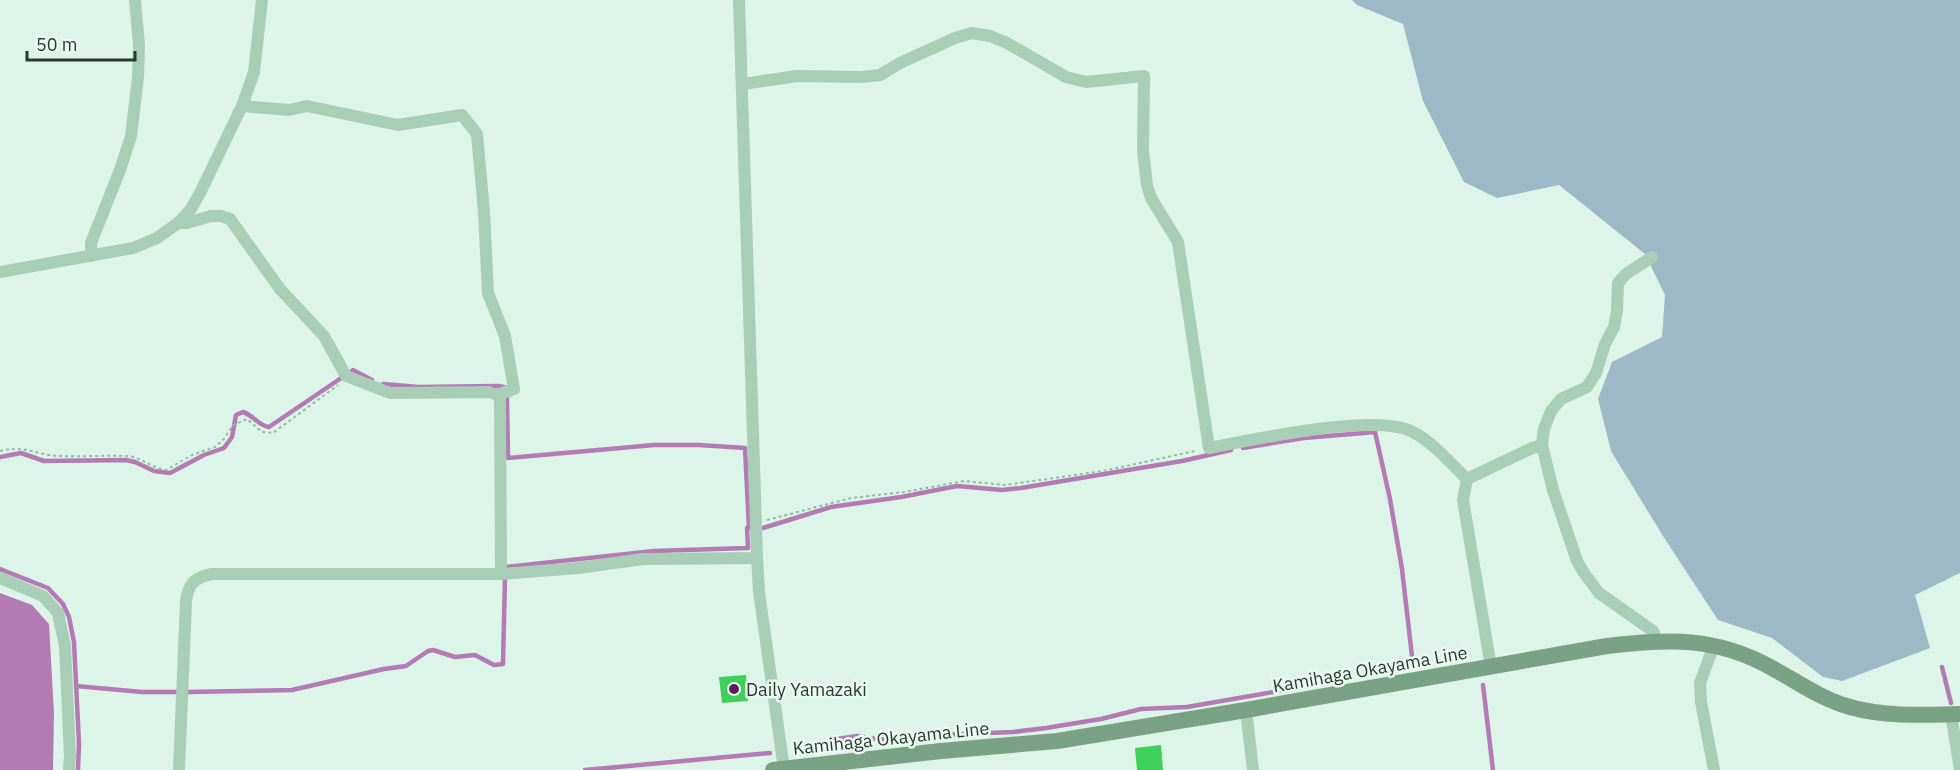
<svg xmlns="http://www.w3.org/2000/svg" width="1960" height="770" font-family="'IBM Plex Sans',sans-serif">
<style>
.green{fill:#9cb9c5}
.water{fill:#b37ab4}
.lines{fill:none;stroke-linecap:round;stroke-linejoin:round}
.stream{stroke:#b37ab4;stroke-width:4.5}
.building{fill:#41cf5b}
.path{stroke:#92baa1;stroke-width:2;stroke-dasharray:3 3;stroke-linecap:butt}
.minor{stroke:#a8ceb7;stroke-width:12}
.secondary{stroke:#79a285;stroke-width:16}
.poi-dot{fill:#5f1a5e;stroke:#eafbf3;stroke-width:2}
.labels{text-anchor:middle;dominant-baseline:central;stroke-width:5;stroke-linejoin:round;paint-order:stroke}
.street-label{font-size:18px;fill:#293a2d;stroke:#eafbf3}
.poi-label{font-size:18px;fill:#293a2d;stroke:#eafbf3;text-anchor:start}
</style>
<rect width="100%" height="100%" fill="#ddf4e8"/>
<path class="green" d="M 1352,0 L 1960,0 L 1960,573 L 1915,595 L 1930,648 L 1842,681 L 1823,677 L 1772,638 L 1718,620 L 1663,536 L 1611,451 L 1598,399 L 1612,362 L 1662,337 L 1665,295 L 1645,254 L 1559,185 L 1497,198 L 1464,182 L 1423,101 L 1403,24 L 1357,5 Z"/>
<path class="water" d="M 0,593 L 32,605 L 49,624 L 54,714 L 53,770 L 0,770 Z"/>
<g class="lines">
<g class="stream">
<path d="M 383,384 L 419,387 L 498,386 L 504,387 L 507,397 L 508,458 L 654,445 L 699,445 L 745,448 L 749,528"/>
<path d="M 1243,448 L 1304,438 L 1375,432 L 1390,499 L 1402,569 L 1413,665"/>
<path d="M 0,457 L 21,453 L 44,461 L 126,460 L 135,462 L 154,471 L 170,473 L 204,455 L 224,448 L 232,437 L 236,415 L 243,412 C 253,415 259,426 269,427 L 353,370 L 372,380"/>
<path d="M 763,528 L 831,507 L 901,497 L 957,486 L 1002,490 L 1021,488 L 1182,461 L 1231,450"/>
<path d="M 0,569 L 48,588 L 63,604 L 69,617 L 74,642 L 79,744 L 78,770"/>
<path d="M 505,569 L 505,567 L 654,551 L 748,548 L 747,528"/>
<path d="M 1942,667 L 1951,703"/>
<path d="M 1483,685 L 1493,770"/>
<path d="M 76,686 L 142,692 L 178,692"/>
<path d="M 188,692 L 292,690 L 384,669 L 406,666 L 428,651 L 433,650 L 455,657 L 475,655 L 494,665 L 503,664 L 505,577"/>
<path d="M 799,751 L 815,750 L 831,740 L 857,736 L 875,739 L 903,739 L 938,735 L 1013,732 L 1046,728 L 1101,719 L 1141,709 L 1187,707 L 1302,687"/>
<path d="M 585,770 L 770,753"/>
</g>
</g>
<g class="building">
<path d="M 746,675 L 748,701 L 722,703 L 719,677 Z"/>
<path d="M 1161,745 L 1163,770 L 1137,770 L 1135,748 Z"/>
</g>
<g class="lines">
<g class="path">
<path d="M 0,451 C 23,444 38,456 61,456 C 83,457 106,455 128,456 C 142,458 152,468 166,470 L 192,455 L 215,447 L 224,439 L 233,425 L 247,419 L 262,432 L 273,433 L 338,385"/>
<path d="M 767,520 L 851,498 L 904,492 L 964,481 L 1005,485 L 1103,471 L 1195,451"/>
</g>
<g class="minor">
<path d="M 739,0 L 757,558 L 759,592 L 784,769"/>
<path d="M 743,84 L 797,76 L 862,77 L 880,75 L 900,63 L 955,38 L 972,33 L 990,36 L 1007,43 L 1066,77 L 1086,82 L 1144,76 L 1143,151 L 1147,185 L 1151,198 L 1178,242 L 1209,448 C 1253,440 1373,413 1411,431 C 1433,442 1449,462 1467,479 L 1532,448 L 1542,445 L 1553,490 L 1577,561 L 1584,573 L 1599,593 L 1653,631 L 1657,640"/>
<path d="M 242,106 L 289,110 L 307,106 L 398,125 L 462,115 L 477,134 L 484,212 L 488,293 L 505,336 L 514,389 L 497,395"/>
<path d="M 178,223 L 191,209 L 200,193 L 242,106 L 254,72 L 262,0"/>
<path d="M 91,256 L 91,243 L 120,170 L 131,136 L 138,77 L 139,45 L 135,0"/>
<path d="M 0,272 L 133,248 L 157,238 L 178,223 L 187,223 L 211,216 L 221,216 L 230,219 L 280,289 L 324,336 L 346,376 L 390,393 L 489,392 L 497,395 L 500,400 L 501,574"/>
<path d="M 1542,445 L 1544,429 L 1551,411 L 1561,399 L 1587,387 L 1596,373 L 1605,344 L 1614,327 L 1617,310 L 1618,283 L 1626,274 L 1652,257"/>
<path d="M 1467,479 L 1463,500 L 1491,667"/>
<path d="M 0,578 L 43,596 L 58,613 L 65,646 L 70,756 L 69,770"/>
<path d="M 1714,645 L 1700,683 L 1701,702 L 1714,770"/>
<path d="M 1246,710 L 1253,770"/>
<path d="M 1951,714 L 1960,770"/>
<path d="M 179,770 L 186,601 C 188,584 195,577 212,574 L 501,574 L 578,568 L 643,559 L 757,558"/>
</g>
<path class="secondary" d="M 773,770 L 941,751 L 1057,741 L 1246,710 L 1607,646 C 1669,639 1715,636 1772,668 C 1798,682 1821,699 1850,707 C 1885,717 1924,715 1960,714"/>
</g>
<circle class="poi-dot" cx="734" cy="689" r="6"/>
<g class="labels">
<g class="street-label">
<text transform="translate(1370 669) rotate(-10)">Kamihaga Okayama Line</text>
<text transform="translate(891 738) rotate(-6)">Kamihaga Okayama Line</text>
</g>
<g class="poi-label">
<text x="746" y="689">Daily Yamazaki</text>
</g>
</g>
<path d="M27 51v9h108v-9" fill="none" stroke="#293a2d" stroke-width="3"/>
<text x="36" y="51" font-size="18" fill="#293a2d" stroke="#eafbf3" stroke-width="4.5" paint-order="stroke">50 m</text>
</svg>
